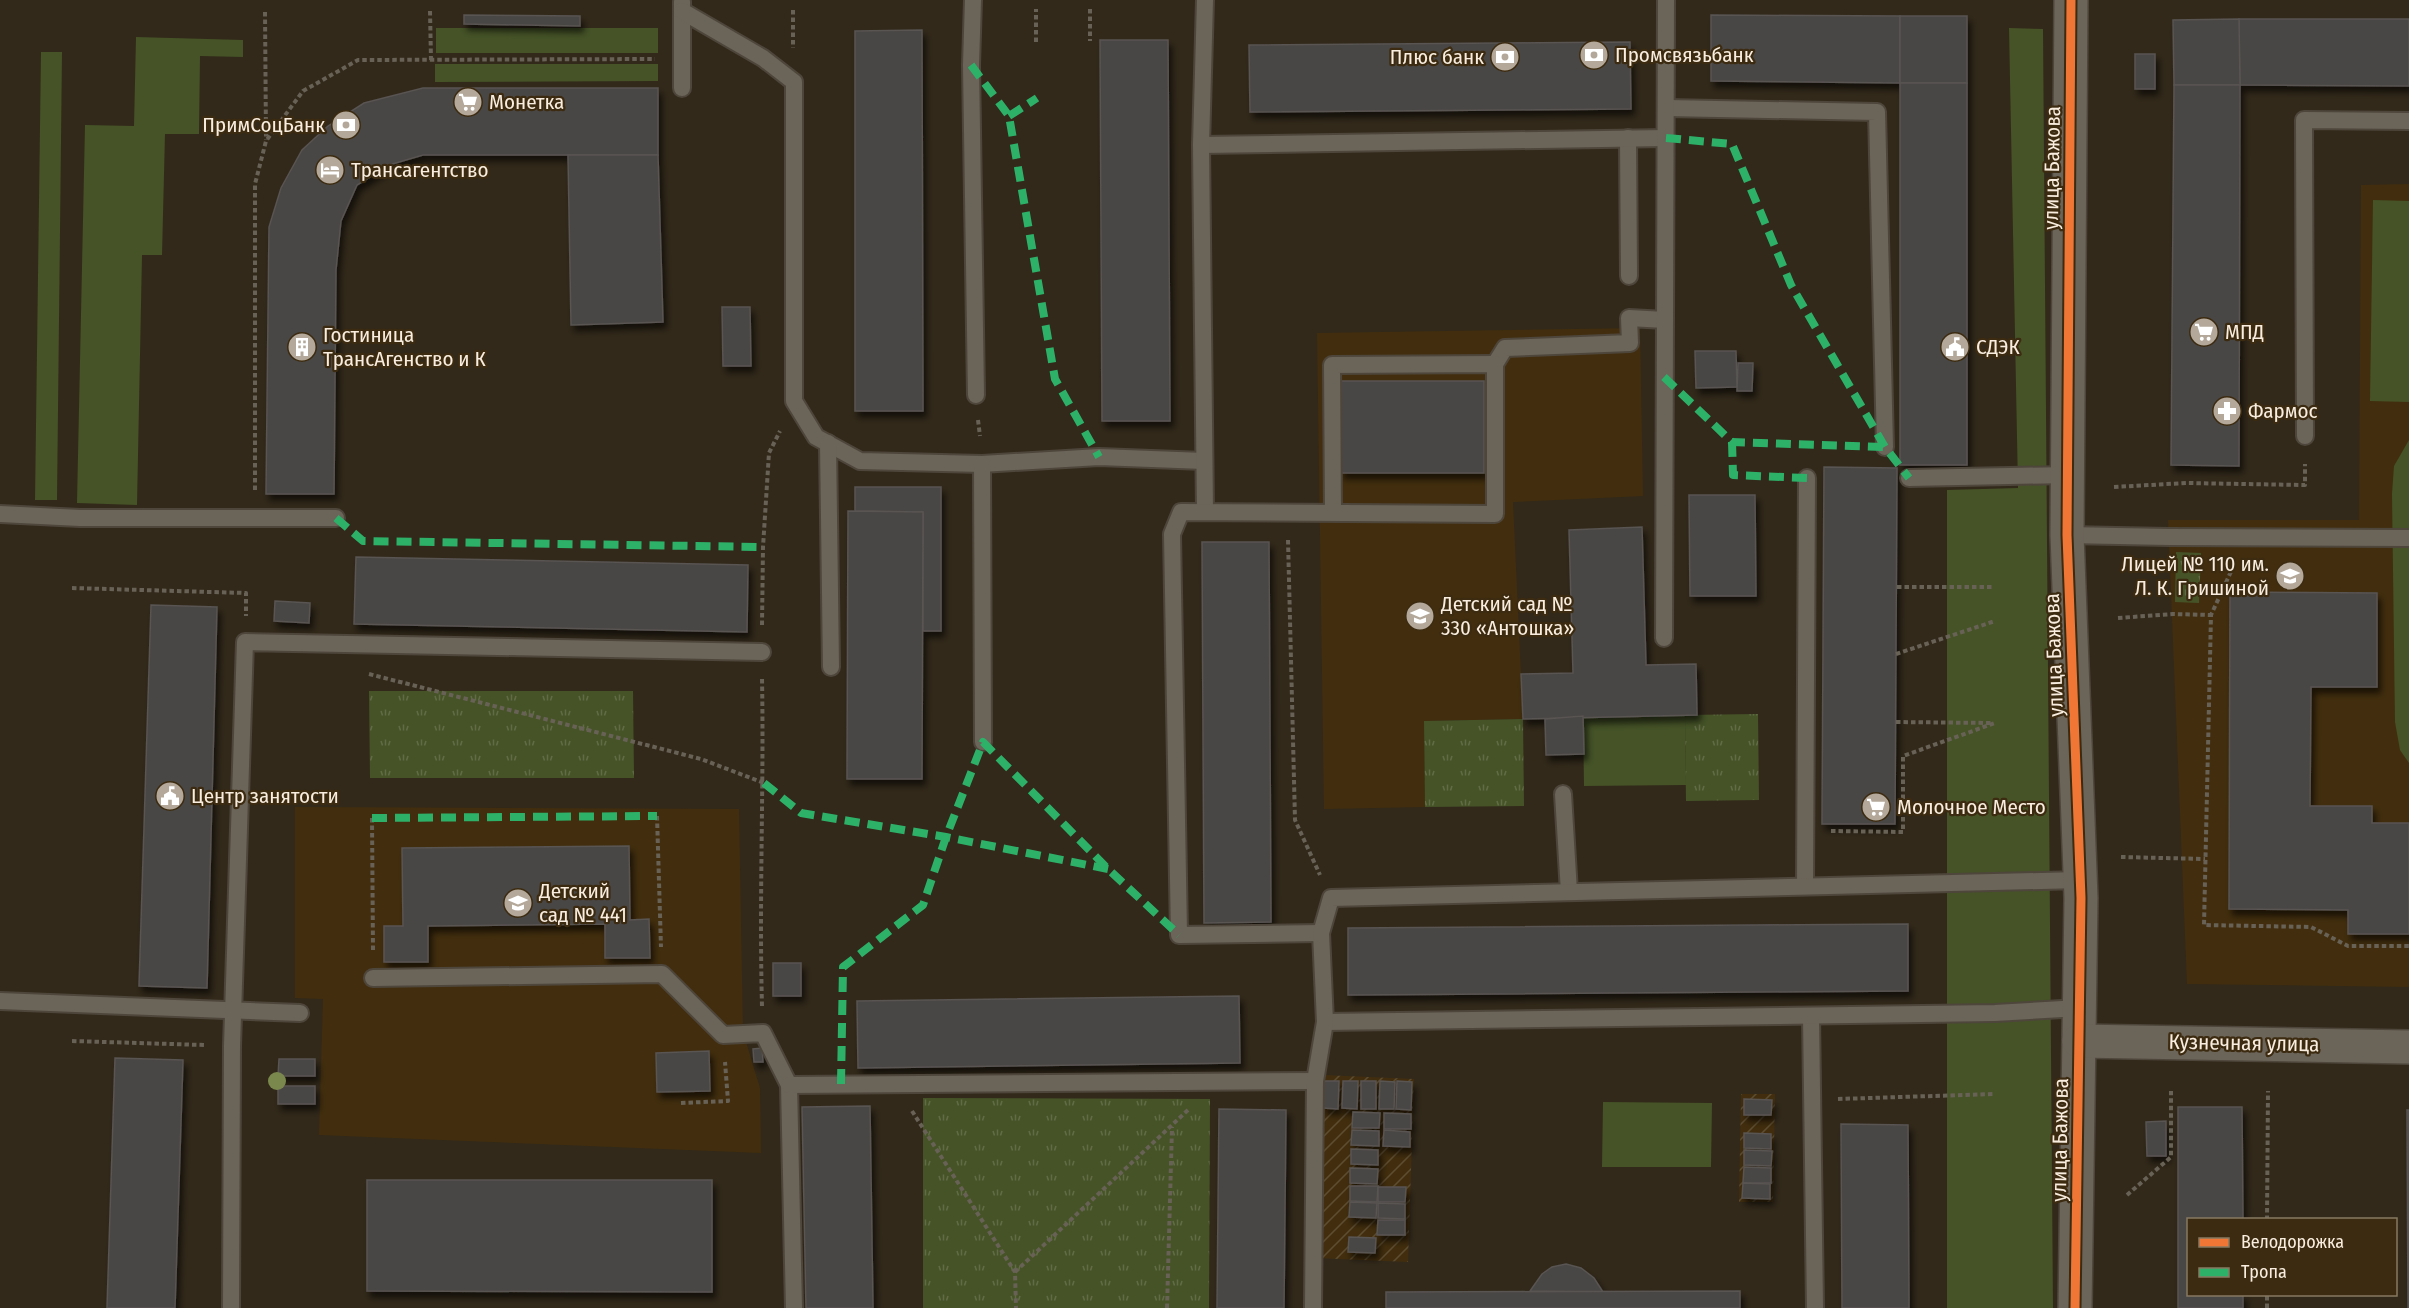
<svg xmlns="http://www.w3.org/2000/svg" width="2409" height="1308" font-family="'Fira Sans Condensed',sans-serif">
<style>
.built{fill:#422e0e}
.industrial{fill:url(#industrial-furrows)}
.grass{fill:#455327}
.park{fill:url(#park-tufts)}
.building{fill:#4a4644;stroke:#585453;stroke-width:1.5;filter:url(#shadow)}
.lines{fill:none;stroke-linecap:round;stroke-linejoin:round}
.service-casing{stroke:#4e463b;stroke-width:20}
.minor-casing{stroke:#4e463b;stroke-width:36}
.path{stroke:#686156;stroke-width:4;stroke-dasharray:4.5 3;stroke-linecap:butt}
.service{stroke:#6b6459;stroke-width:16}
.minor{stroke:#6b6459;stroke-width:33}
.quiet{stroke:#2db169;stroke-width:8;stroke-dasharray:15 8;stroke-linecap:butt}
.cycleway-casing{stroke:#3c2b10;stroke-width:13}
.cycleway{stroke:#f07635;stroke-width:9}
.tree{fill:#7a884e}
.labels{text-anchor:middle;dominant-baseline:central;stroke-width:4.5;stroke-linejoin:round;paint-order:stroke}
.poi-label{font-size:21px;fill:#f8edde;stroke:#3c2b10;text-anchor:start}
.street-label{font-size:21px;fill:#f8edde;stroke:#3c2b10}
</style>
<defs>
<pattern id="industrial-furrows" width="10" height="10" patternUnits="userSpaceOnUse" patternTransform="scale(1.5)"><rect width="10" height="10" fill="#422e0e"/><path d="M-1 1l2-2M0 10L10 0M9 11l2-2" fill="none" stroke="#5e4d31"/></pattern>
<pattern id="park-tufts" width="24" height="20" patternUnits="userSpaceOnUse" patternTransform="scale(1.5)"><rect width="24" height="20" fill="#455327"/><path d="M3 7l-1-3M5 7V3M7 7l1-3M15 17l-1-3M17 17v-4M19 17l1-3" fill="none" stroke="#616c46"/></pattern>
<filter id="shadow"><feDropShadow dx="3.5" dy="6" stdDeviation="3" flood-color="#0009"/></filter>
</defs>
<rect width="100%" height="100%" fill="#32291a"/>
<g class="built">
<path d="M 2409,184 L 2409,987 L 2187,984 L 2168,520 L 2359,520 L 2361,185 Z"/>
<path d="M 1640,328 L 1643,496 L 1513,502 L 1523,719 L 1424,721 L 1425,807 L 1324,809 L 1317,333 Z"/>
<path d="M 295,807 L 739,809 L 743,1032 L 760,1088 L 761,1153 L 319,1135 L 323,999 L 295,998 Z"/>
</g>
<g class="industrial">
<path d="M 1323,1075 L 1414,1079 L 1408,1262 L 1316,1258 Z"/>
<path d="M 1741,1094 L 1775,1094 L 1773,1202 L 1739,1202 Z"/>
</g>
<g class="grass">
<rect x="436" y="28" width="222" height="25"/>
<path d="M 2009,28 L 2043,29 L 2053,1308 L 1947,1308 L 1947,490 L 2018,488 Z"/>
<path d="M 136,37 L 243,40 L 243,57 L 200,56 L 199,134 L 165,134 L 162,255 L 142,255 L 137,505 L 77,503 L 85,125 L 134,126 Z"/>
<path d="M 41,52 L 62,52 L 57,500 L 35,500 Z"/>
<path d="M 435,64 L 658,64 L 658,81 L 435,82 Z"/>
<path d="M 2373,200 L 2409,201 L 2409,402 L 2370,401 Z"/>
<path d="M 2409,440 L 2409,763 L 2400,750 L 2395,722 L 2392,494 L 2394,466 Z"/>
<path d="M 1685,715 L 1686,785 L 1584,786 L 1583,716 Z"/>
<path d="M 1603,1102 L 1712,1103 L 1711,1167 L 1602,1167 Z"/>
</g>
<g class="park">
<path d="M 2176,552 L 2201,553 L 2199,603 L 2175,602 Z"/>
<path d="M 369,691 L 633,691 L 634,778 L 370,778 Z"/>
<path d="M 1758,714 L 1759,800 L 1686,801 L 1685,715 Z"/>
<path d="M 1523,719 L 1524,806 L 1425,807 L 1424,721 Z"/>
<path d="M 923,1098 L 1210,1099 L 1209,1308 L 923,1308 Z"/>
</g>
<g class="building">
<path d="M 464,15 L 580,16 L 580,26 L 464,24 Z"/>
<path d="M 1711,15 L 1900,16 L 1900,83 L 1711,81 Z"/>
<rect x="1900" y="16" width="67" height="67"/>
<path d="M 2239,19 L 2409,19 L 2409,86 L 2240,85 Z"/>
<path d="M 2239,19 L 2240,85 L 2174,85 L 2173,20 Z"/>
<path d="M 922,30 L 923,411 L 855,411 L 855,31 Z"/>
<path d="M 1100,40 L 1168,40 L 1170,421 L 1102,421 Z"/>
<path d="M 1630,42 L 1631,109 L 1250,112 L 1249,45 Z"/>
<rect x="2135" y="54" width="20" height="35"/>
<rect x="1900" y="83" width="67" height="382"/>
<path d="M 2174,85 L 2240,85 L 2239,466 L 2171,465 Z"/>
<path d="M 423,88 L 658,88 L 658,155 L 423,155 L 389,165 L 357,185 L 341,221 L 336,270 L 334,494 L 266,494 L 269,227 L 281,188 L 302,150 L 328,126 L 364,103 Z"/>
<path d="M 568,155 L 658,155 L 663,322 L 571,325 Z"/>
<path d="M 722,307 L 750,307 L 751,366 L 723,366 Z"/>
<path d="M 1695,351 L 1736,351 L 1737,387 L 1696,388 Z"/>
<path d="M 1738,363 L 1753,363 L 1752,391 L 1737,391 Z"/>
<path d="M 1340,381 L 1484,381 L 1484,473 L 1341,473 Z"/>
<path d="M 1824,467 L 1897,468 L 1895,824 L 1822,824 Z"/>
<path d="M 855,487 L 941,487 L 941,631 L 923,631 L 923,512 L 855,511 Z"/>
<path d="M 1689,495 L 1755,495 L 1756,596 L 1690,596 Z"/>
<path d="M 848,511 L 923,512 L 922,779 L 847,779 Z"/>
<path d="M 1642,527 L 1646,665 L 1696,664 L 1697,715 L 1523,719 L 1521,674 L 1573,673 L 1569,530 Z"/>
<path d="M 1202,542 L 1269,542 L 1271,922 L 1204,923 Z"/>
<path d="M 356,557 L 748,565 L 747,632 L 354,624 Z"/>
<path d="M 2230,592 L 2377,593 L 2377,687 L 2311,687 L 2310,806 L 2372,806 L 2372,823 L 2409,823 L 2409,934 L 2348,934 L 2348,910 L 2229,909 Z"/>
<path d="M 275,601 L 310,603 L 309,623 L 274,621 Z"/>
<path d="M 151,605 L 217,607 L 207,988 L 139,986 Z"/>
<path d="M 1583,716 L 1584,754 L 1546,755 L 1545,719 Z"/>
<path d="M 629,846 L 630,920 L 649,919 L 650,958 L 605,958 L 605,924 L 428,926 L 428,962 L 384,962 L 384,926 L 403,926 L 402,848 Z"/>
<path d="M 1908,924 L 1908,991 L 1348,995 L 1348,928 Z"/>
<rect x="773" y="963" width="28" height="33"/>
<path d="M 1239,996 L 1240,1063 L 858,1068 L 857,1001 Z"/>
<path d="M 762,1048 L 763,1062 L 754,1062 L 753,1049 Z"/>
<path d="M 709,1051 L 710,1091 L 657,1092 L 656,1053 Z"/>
<path d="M 115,1058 L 183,1060 L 175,1308 L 107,1308 Z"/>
<path d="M 279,1059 L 315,1059 L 315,1076 L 278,1076 Z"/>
<path d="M 1323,1081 L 1339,1081 L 1338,1109 L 1323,1108 Z"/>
<path d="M 1343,1081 L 1358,1081 L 1357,1109 L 1342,1108 Z"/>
<rect x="1361" y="1081" width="15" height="28"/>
<path d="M 1380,1081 L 1395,1082 L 1394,1109 L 1379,1109 Z"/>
<path d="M 1397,1081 L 1412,1082 L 1411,1110 L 1396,1109 Z"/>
<rect x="278" y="1086" width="37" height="18"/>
<path d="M 1744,1099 L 1772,1100 L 1771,1115 L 1744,1115 Z"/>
<path d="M 870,1106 L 873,1308 L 806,1308 L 802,1107 Z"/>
<path d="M 2178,1107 L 2242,1107 L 2243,1220 L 2188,1220 L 2188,1294 L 2243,1294 L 2243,1308 L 2178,1308 Z"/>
<path d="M 1219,1109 L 1286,1110 L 1284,1308 L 1217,1308 Z"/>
<path d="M 2407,1110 L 2409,1110 L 2409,1308 L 2408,1308 Z"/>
<path d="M 1353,1112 L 1380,1113 L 1379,1128 L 1352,1128 Z"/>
<path d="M 1384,1113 L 1411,1114 L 1411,1129 L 1384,1129 Z"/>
<path d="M 2166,1121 L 2166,1156 L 2147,1156 L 2146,1122 Z"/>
<path d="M 1841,1124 L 1908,1125 L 1909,1308 L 1842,1308 Z"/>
<path d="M 1352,1130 L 1379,1131 L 1379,1146 L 1351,1145 Z"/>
<path d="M 1384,1130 L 1410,1132 L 1410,1147 L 1383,1146 Z"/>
<path d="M 1744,1133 L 1771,1134 L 1771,1149 L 1744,1148 Z"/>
<path d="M 1351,1149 L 1378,1150 L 1378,1165 L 1351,1164 Z"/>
<path d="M 1744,1150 L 1772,1151 L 1771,1166 L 1744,1165 Z"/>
<path d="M 1744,1167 L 1771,1168 L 1771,1183 L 1743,1183 Z"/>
<path d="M 1350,1168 L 1378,1169 L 1377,1184 L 1350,1183 Z"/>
<path d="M 367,1180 L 712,1180 L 712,1292 L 367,1291 Z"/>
<path d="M 1743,1183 L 1770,1184 L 1770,1199 L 1742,1198 Z"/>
<path d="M 1350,1186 L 1378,1186 L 1377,1202 L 1350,1201 Z"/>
<path d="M 1378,1187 L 1406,1187 L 1405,1202 L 1378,1202 Z"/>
<path d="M 1350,1202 L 1377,1203 L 1376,1218 L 1349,1217 Z"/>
<path d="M 1378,1203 L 1405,1204 L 1405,1219 L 1378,1218 Z"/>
<path d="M 1378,1220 L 1405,1220 L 1405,1235 L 1377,1235 Z"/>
<path d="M 1349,1237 L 1376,1238 L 1375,1253 L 1348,1252 Z"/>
<path d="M 1566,1264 L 1581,1268 L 1594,1278 L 1603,1292 L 1530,1291 L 1542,1274 L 1552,1267 Z"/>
<path d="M 1740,1291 L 1740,1308 L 1386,1308 L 1386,1292 Z"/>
</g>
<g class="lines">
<g class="service-casing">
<g id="service">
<path d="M 973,0 L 971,65 L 976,395"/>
<path d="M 682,2 L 682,88"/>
<path d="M 682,11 L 763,58 L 794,82 L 794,401 L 816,437 L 860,461 L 982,464 L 1099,457 L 1204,461"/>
<path d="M 1667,108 L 1877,112 L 1885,447"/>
<path d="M 1628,138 L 1629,276"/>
<path d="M 1201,145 L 1666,138"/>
<path d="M 1495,364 L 1505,348 L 1630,343 L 1629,318 L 1665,320"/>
<path d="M 2305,436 L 2304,120 L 2409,121"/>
<path d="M 828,443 L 831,667"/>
<path d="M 982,464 L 983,742"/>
<path d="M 1909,478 L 2066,475"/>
<path d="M 1205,512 L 1201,145 L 1205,0"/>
<path d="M 0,514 L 80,518 L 336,518"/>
<path d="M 2067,535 L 2169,537 L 2409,538"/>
<path d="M 1664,638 L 1666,0"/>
<path d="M 1563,794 L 1569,892"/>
<path d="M 1805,886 L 1807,478"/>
<path d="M 1321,933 L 1179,935 L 1172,534 L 1181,512 L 1495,514 L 1495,364 L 1332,365 L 1333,513"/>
<path d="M 373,978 L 662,974 L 723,1035 L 763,1033 L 789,1085 L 794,1308"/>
<path d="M 0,1001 L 300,1013"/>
<path d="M 1811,1016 L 1815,1308"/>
<path d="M 1325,1022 L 1995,1013 L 2080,1008"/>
<path d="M 789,1085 L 1315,1081"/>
<path d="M 231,1308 L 232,1046 L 245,642 L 762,652"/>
<path d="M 1313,1308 L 1315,1081 L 1325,1022 L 1321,933 L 1331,898 L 2080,880"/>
</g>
</g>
<g class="minor-casing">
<g id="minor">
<path d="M 2071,0 L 2067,535 L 2081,898 L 2075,1308"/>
<path d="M 2079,1041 L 2409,1047"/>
</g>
</g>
<g class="path">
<path d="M 1090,9 L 1090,41"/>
<path d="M 793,10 L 793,48"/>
<path d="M 430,11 L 431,60"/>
<path d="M 265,12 L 266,140"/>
<path d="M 1036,42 L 1036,9"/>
<path d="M 978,420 L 980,436"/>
<path d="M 2114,487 L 2186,483 L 2305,485 L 2305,464"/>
<path d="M 255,490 L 255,184 L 266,141 L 303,91 L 358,60 L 655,59"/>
<path d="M 1288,540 L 1295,820 L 1320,875"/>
<path d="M 2234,565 L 2211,615 L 2204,925 L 2311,927 L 2348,946 L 2409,946"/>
<path d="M 1897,587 L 1994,587"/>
<path d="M 72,588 L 246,593 L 246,616"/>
<path d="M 2118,618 L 2173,614 L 2211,615"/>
<path d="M 762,625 L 763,547 L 769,453 L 780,431"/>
<path d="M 1896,654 L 1995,621"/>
<path d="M 369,674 L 701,759 L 764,783"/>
<path d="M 1896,722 L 1991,723"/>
<path d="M 657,816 L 661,947"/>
<path d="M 372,818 L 373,950"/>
<path d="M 1831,831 L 1903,832 L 1903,756 L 1995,723"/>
<path d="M 2121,857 L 2205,859"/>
<path d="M 762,1006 C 759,897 764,787 762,678"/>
<path d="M 72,1041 L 204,1045"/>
<path d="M 1838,1099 L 1995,1094"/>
<path d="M 681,1103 L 728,1101 L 725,1062"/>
<path d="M 912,1111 L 1015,1272 L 1016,1308"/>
<path d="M 2127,1195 L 2171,1157 L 2171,1091"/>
<path d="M 2267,1220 L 2268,1091"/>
<path d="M 1015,1272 L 1188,1110"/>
<path d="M 1167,1308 L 1172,1127"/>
<path d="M 2267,1308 L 2267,1294"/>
</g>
<use href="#service" class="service"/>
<use href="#minor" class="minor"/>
<g class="quiet">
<path d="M 971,65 L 1009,116 L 1055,379 L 1099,457"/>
<path d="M 1009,116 L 1037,98"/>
<path d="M 1666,138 L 1732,144 L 1791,285 L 1885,447 L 1909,478"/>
<path d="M 1664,377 L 1732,442 L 1885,447"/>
<path d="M 1732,442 L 1733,475 L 1807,478"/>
<path d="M 336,518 L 363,541 L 763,547"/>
<path d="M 764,783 L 801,813 L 946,837 L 1108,869"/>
<path d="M 372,818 L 657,816"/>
<path d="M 841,1084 L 843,967 L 923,905 L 946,837 L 983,742 L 1108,869 L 1179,935"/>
</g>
<g class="cycleway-casing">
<path id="cycleway" d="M 2071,0 L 2067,535 L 2081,898 L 2075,1308"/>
</g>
<use href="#cycleway" class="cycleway"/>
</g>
<circle class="tree" cx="277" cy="1081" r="9"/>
<defs>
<g id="bank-disc" transform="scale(1.5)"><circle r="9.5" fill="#b3a899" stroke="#3c2b10"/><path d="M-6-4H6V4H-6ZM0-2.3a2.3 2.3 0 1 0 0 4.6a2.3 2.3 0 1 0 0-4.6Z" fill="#fff"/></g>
<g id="supermarket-disc" transform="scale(1.5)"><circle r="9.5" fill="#b3a899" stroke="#3c2b10"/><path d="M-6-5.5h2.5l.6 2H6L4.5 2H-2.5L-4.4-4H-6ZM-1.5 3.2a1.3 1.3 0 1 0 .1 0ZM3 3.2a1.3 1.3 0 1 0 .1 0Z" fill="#fff"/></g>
<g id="hotel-disc" transform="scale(1.5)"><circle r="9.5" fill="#b3a899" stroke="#3c2b10"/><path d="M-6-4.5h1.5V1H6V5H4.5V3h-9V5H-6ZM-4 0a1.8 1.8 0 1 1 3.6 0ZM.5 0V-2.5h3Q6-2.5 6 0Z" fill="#fff"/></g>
<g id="building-disc" transform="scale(1.5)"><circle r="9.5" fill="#b3a899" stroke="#3c2b10"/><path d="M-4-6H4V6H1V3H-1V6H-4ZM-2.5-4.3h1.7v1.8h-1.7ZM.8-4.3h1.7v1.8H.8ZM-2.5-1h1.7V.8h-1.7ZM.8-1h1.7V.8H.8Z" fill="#fff"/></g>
<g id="civic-disc" transform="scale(1.5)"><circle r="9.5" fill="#b3a899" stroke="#3c2b10"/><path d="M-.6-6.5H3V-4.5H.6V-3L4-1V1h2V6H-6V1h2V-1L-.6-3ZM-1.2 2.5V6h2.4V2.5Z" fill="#fff"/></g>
<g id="pharmacy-disc" transform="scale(1.5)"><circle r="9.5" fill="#b3a899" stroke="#3c2b10"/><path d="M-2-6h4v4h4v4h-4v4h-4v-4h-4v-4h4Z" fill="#fff"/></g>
<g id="school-disc" transform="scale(1.5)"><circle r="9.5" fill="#b3a899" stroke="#3c2b10"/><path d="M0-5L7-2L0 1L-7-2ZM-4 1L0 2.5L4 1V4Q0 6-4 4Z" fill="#fff"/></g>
</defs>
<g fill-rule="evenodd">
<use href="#bank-disc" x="1594" y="55"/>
<use href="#bank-disc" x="1505" y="57"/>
<use href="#supermarket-disc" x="468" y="102"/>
<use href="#bank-disc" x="346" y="125"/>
<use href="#hotel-disc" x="330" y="170"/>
<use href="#supermarket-disc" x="2204" y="332"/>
<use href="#building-disc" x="302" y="347"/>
<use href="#civic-disc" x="1955" y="347"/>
<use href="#pharmacy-disc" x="2227" y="411"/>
<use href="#school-disc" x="2290" y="576"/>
<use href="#school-disc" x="1420" y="616"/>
<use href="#civic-disc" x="170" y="796"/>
<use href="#supermarket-disc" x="1876" y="807"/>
<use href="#school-disc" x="518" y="903"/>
</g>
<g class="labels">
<g class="poi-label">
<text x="1615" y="55">Промсвязьбанк</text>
<text x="1484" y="57" text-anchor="end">Плюс банк</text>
<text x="489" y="102">Монетка</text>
<text x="325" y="125" text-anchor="end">ПримСоцБанк</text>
<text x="351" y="170">Трансагентство</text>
<text x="2225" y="332">МПД</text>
<text x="323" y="335">Гостиница<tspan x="323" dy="24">ТрансАгенство и К</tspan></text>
<text x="1976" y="347">СДЭК</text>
<text x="2248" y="411">Фармос</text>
<text x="2269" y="564" text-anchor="end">Лицей № 110 им.<tspan x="2269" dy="24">Л. К. Гришиной</tspan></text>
<text x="1441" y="604">Детский сад №<tspan x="1441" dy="24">330 «Антошка»</tspan></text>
<text x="191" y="796">Центр занятости</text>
<text x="1897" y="807">Молочное Место</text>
<text x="539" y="891">Детский<tspan x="539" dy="24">сад № 441</tspan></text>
</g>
<g class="street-label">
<text transform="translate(2052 168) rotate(-89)">улица Бажова</text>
<text transform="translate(2054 655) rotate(-92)">улица Бажова</text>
<text transform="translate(2244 1043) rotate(1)">Кузнечная улица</text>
<text transform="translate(2060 1140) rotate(-89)">улица Бажова</text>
</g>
</g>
<rect x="2187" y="1218" width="210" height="78" fill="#3c2b10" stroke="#877962" stroke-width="1.5"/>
<rect x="2199" y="1238" width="30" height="9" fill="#f07635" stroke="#877962" stroke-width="1.5"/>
<text x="2241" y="1248" font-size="18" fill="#f8edde">Велодорожка</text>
<rect x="2199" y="1268" width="30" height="9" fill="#2db169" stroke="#877962" stroke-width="1.5"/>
<text x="2241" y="1278" font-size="18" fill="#f8edde">Тропа</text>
</svg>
